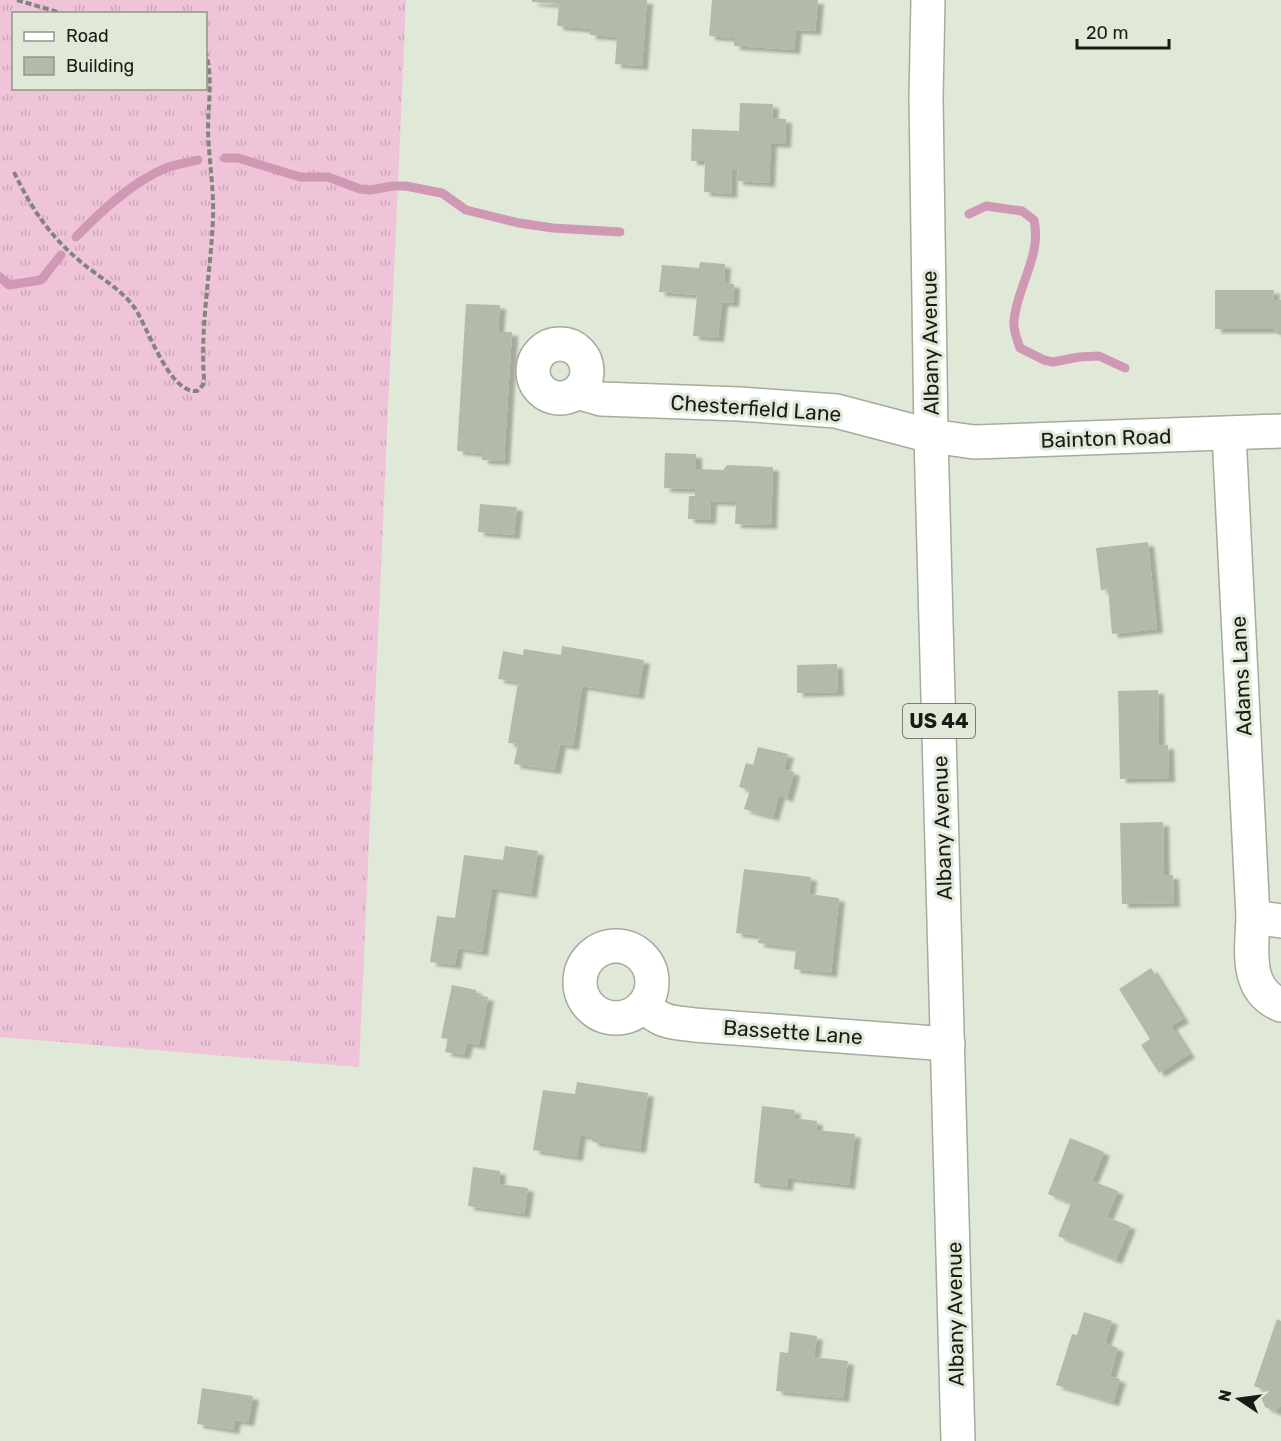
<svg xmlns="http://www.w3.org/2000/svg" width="1281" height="1441" font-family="Rubik,sans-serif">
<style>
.grass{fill:url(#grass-tufts);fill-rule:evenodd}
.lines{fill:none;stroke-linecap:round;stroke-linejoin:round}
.stream{stroke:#cf98b3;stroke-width:9}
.building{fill:#b2baa9;filter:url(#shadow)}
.street-casing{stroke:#a4ac9b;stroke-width:36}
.highway-casing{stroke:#a4ac9b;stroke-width:36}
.path{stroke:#81867b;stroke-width:4;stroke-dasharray:6 3;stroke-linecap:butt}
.street{stroke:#fff;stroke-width:33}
.highway{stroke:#fff;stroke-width:33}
.labels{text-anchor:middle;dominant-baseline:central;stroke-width:6;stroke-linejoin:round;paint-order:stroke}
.shield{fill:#e0e8d7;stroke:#555950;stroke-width:1.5}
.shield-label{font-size:20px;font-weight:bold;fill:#191c16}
.street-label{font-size:21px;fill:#191c16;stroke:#e0e8d7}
</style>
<defs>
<pattern id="grass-tufts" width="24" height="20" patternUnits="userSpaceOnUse" patternTransform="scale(1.5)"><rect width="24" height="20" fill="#efc3d8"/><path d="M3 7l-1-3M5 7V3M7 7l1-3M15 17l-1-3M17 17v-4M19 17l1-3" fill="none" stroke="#cca7b9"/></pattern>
<filter id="shadow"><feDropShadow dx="6" dy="4" stdDeviation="1.5" flood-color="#0004"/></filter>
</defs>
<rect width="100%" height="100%" fill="#e0e8d7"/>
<path class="grass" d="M 0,0 L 406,0 L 359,1067 L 0,1037 ZM 14,14 L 206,14 L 206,88 L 14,88 Z"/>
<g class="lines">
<g class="stream">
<path d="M 225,158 L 238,158 L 300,177 L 328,177 L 360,189 L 370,190 L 393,186 L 406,186 L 436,192 L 442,193 L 466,210 L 519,223 L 553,228 L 620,232"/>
<path d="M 969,214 L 986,206 L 1022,211 L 1034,220 C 1042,257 1017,285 1014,321 C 1013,330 1017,339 1020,348 L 1044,360 L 1053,362 L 1079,357 L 1099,356 L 1125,368"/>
<path d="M 76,237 C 101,211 132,182 166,168 C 176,164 187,163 198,160"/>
<path d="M 0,277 L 9,285 L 41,280 L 61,255"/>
</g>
</g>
<g class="building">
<path d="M 532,0 L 647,0 L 642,66 L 615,64 L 617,37 L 590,35 L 590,29 L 557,26 L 559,4 L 532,2 Z"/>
<path d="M 712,0 L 818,0 L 815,31 L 796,30 L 794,50 L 734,46 L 734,38 L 709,36 Z"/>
<path d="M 740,103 L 773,104 L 772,118 L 786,119 L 785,144 L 771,143 L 769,183 L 737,181 L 738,170 L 732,170 L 731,194 L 704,192 L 705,161 L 691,161 L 692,129 L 739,131 Z"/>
<path d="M 700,262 L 725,264 L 724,283 L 734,284 L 733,303 L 722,302 L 718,338 L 693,336 L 697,295 L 659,292 L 662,265 L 699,268 Z"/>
<path d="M 1215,290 L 1274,290 L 1273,300 L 1281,300 L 1281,334 L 1278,334 L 1273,329 L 1215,329 Z"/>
<path d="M 466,304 L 500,305 L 498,332 L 512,332 L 504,461 L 482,460 L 482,453 L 457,451 Z"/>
<path d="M 665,453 L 696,454 L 696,469 L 723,470 L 727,465 L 773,467 L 771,525 L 735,524 L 736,502 L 711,501 L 710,520 L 688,519 L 689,496 L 695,496 L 695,489 L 664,488 Z"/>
<path d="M 480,504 L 517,507 L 514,535 L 478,532 Z"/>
<path d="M 1148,542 L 1157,629 L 1112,634 L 1108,589 L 1101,590 L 1096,548 Z"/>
<path d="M 562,646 L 644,660 L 638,695 L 582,686 L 573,746 L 560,744 L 555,770 L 514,764 L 518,744 L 508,743 L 518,682 L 498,679 L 503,651 L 523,655 L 524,649 L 561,655 Z"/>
<path d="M 837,664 L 838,692 L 797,693 L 797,665 Z"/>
<path d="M 1158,690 L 1159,746 L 1168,745 L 1169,778 L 1120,779 L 1118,691 Z"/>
<path d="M 758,747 L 788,754 L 784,769 L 794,772 L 787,798 L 779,795 L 773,817 L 744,809 L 750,790 L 739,787 L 746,763 L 753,765 Z"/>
<path d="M 1163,822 L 1164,875 L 1173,875 L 1174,903 L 1122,904 L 1120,823 Z"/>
<path d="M 505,846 L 538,851 L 531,894 L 492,888 L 482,952 L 458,948 L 455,965 L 430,962 L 437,916 L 455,918 L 464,855 L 503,860 Z"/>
<path d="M 744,869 L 811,877 L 809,894 L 839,898 L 831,973 L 794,969 L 796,948 L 758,943 L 759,936 L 736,933 Z"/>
<path d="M 1151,968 L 1183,1019 L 1171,1026 L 1189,1054 L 1159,1073 L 1141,1045 L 1150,1039 L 1119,989 Z"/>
<path d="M 452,985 L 476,990 L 476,995 L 488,997 L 479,1045 L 467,1043 L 464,1055 L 445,1052 L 448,1039 L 441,1038 Z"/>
<path d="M 577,1082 L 648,1093 L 640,1149 L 593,1142 L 591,1137 L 580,1135 L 577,1157 L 533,1150 L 543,1090 L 575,1094 Z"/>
<path d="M 762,1106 L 795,1110 L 794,1118 L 817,1121 L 816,1130 L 855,1134 L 849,1185 L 788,1178 L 787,1187 L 754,1183 Z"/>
<path d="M 1070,1138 L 1104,1152 L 1092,1181 L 1118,1191 L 1107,1217 L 1130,1226 L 1116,1260 L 1058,1236 L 1071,1203 L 1048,1194 Z"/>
<path d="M 473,1167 L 500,1171 L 499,1184 L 528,1188 L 524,1214 L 468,1206 Z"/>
<path d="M 1084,1312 L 1112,1321 L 1105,1343 L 1118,1348 L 1110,1376 L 1120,1379 L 1113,1402 L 1056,1385 L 1072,1334 L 1077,1335 Z"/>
<path d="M 1277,1319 L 1281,1321 L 1281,1407 L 1278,1406 L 1276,1412 L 1265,1407 L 1261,1397 L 1263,1389 L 1254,1386 Z"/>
<path d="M 790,1332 L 817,1336 L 814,1357 L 848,1361 L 843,1398 L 776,1391 L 780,1352 L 788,1353 Z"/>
<path d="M 202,1388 L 253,1396 L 248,1422 L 235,1420 L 233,1430 L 197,1424 Z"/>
</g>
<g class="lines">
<g class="street-casing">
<g id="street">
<circle cx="560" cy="371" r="27"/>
<path d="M 580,390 L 587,395 L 601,399 L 739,404 L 836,411 L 931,436 L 974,442 L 1281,431"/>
<path d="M 1229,434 L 1253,917 C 1252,949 1244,990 1281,1005"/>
<path d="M 1253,917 L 1281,921"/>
<circle cx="616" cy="982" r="36"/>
<path d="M 644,1005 C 660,1023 672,1022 694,1025 L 948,1044"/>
</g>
</g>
<g class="highway-casing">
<path id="highway" d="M 928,0 L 926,97 L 931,436 L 958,1441"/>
</g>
<g class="path">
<path d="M 17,0 L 64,14"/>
<path d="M 14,172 C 32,210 50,236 82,263 C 99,277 121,289 134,307 C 148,327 169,394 197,391 L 203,385 L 204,378 C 200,325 211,271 213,218 C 214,189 209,160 208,131 C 208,106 213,78 206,54"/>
</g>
<use href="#street" class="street"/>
<use href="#highway" class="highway"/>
</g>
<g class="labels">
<rect class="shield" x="903" y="704" width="72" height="34" rx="4.5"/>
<g class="shield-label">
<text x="939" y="721">US 44</text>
</g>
<g class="street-label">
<text transform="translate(930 343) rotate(-91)">Albany Avenue</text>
<text transform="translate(756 408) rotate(4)">Chesterfield Lane</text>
<text transform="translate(1106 438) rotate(-2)">Bainton Road</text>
<text transform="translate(1241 676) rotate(-93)">Adams Lane</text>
<text transform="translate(942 828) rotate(-92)">Albany Avenue</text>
<text transform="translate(793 1032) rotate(4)">Bassette Lane</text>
<text transform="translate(955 1314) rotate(-91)">Albany Avenue</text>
</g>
</g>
<rect x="12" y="12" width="195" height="78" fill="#e0e8d7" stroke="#90968a" stroke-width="1.5"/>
<rect x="24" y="32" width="30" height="9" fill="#ffffff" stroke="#90968a" stroke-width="1.5"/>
<text x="66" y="42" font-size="18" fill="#191c16">Road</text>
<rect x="24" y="57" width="30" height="18" fill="#b2baa9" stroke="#90968a" stroke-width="1.5"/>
<text x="66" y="72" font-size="18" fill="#191c16">Building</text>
<g transform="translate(1239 1399) rotate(283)" stroke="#e0e8d7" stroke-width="4.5" paint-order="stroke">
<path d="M0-4.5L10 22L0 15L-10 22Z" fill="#191c16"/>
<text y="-9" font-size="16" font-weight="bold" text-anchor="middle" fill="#191c16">N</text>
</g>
<path d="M1077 39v9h92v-9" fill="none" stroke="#191c16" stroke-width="3"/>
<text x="1086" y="39" font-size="18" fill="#191c16" stroke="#e0e8d7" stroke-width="4.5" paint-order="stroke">20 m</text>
</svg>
